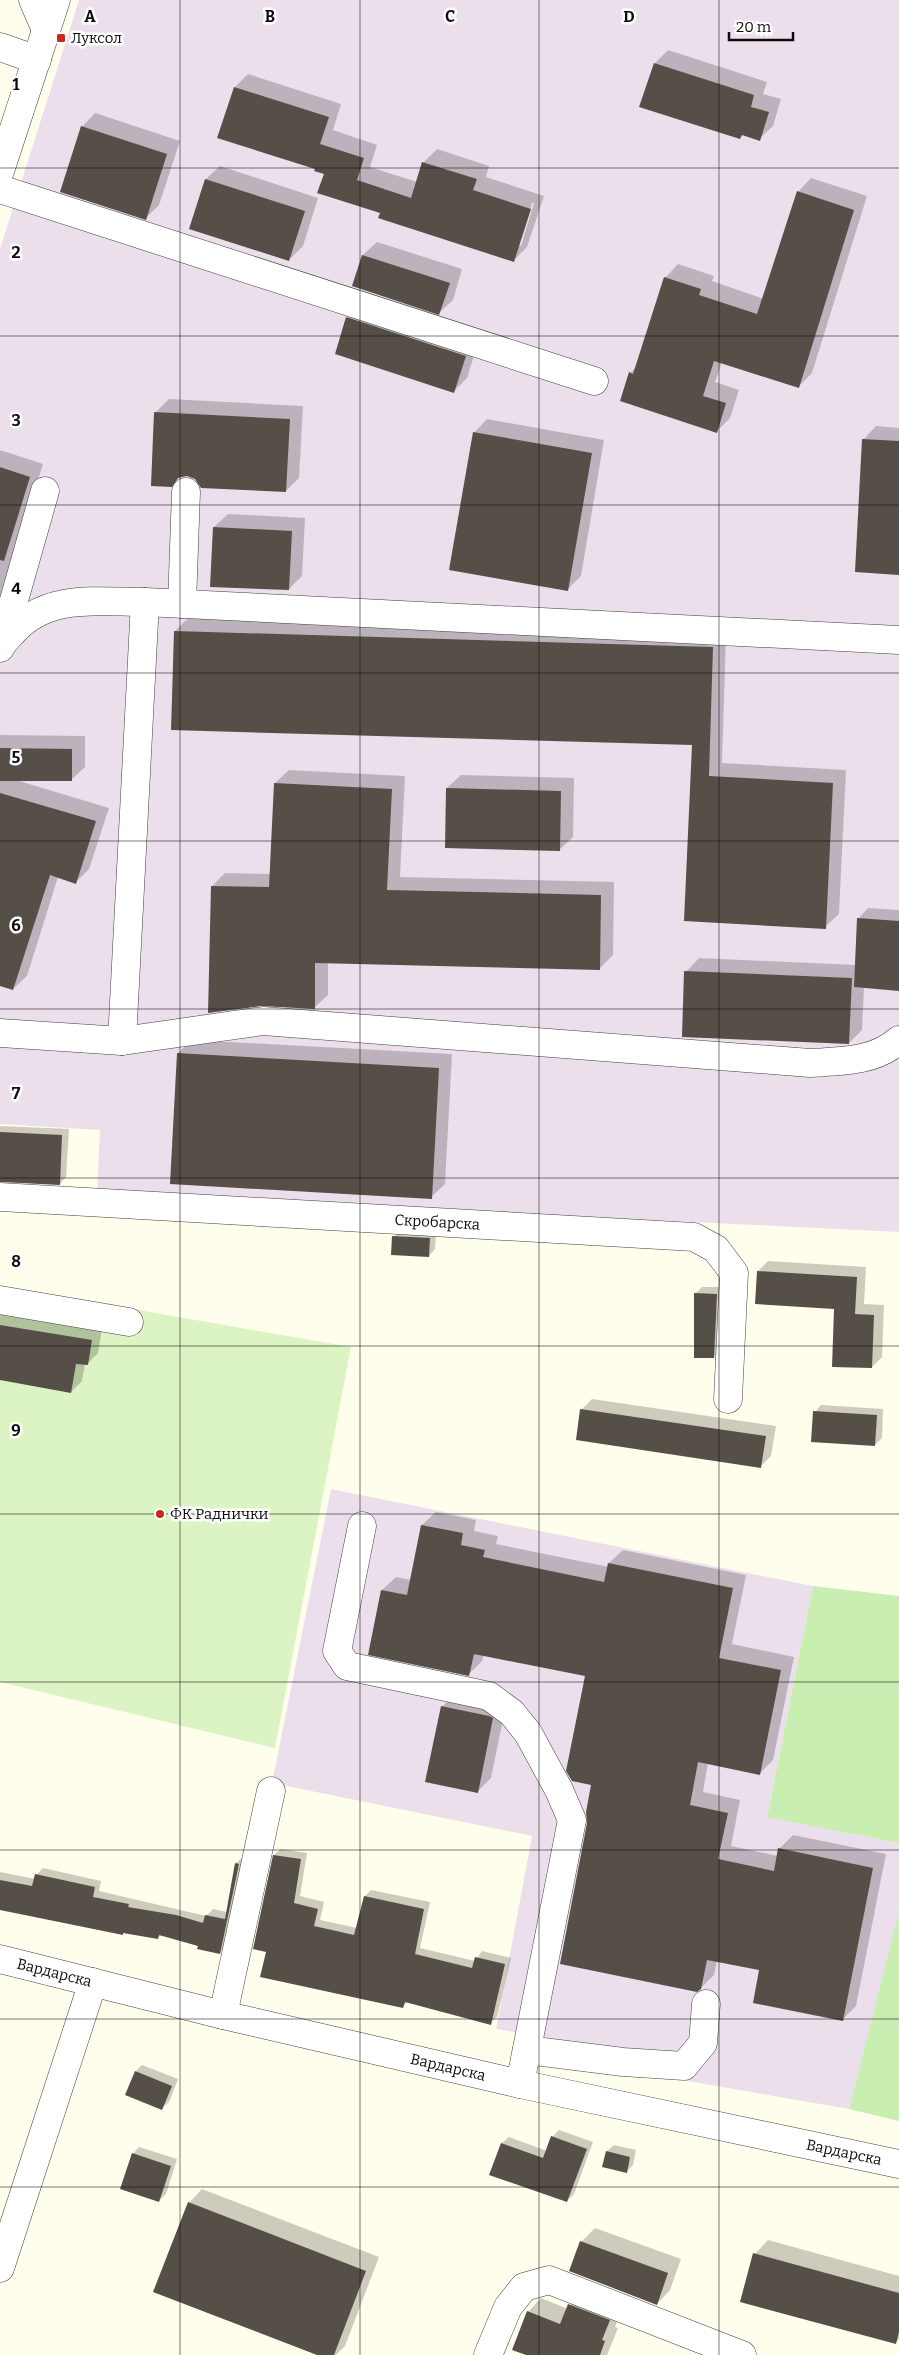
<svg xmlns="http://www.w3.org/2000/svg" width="899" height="2355" font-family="Bitter,serif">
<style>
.industrial{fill:#ecdfec}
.green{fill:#c8eeb1}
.pitch{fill:#dcf4c4}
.shadow{fill:#0003;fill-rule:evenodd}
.building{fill:#564f47}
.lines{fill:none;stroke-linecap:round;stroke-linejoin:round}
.minor-casing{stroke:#3f3f3f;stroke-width:29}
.minor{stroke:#fff;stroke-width:28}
.grid{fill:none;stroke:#0c0c0c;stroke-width:1;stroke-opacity:0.55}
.poi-dot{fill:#cb2816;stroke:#fff;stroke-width:2}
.labels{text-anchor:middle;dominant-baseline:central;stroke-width:5;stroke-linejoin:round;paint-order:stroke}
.poi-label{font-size:15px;fill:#0c0c0c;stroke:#fff;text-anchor:start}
.street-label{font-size:15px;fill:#0c0c0c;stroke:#fff}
.grid-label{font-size:16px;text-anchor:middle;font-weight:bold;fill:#0c0c0c;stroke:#fff;stroke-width:5;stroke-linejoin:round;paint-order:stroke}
</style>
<rect width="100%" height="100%" fill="#fffeec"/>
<g class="industrial">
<path d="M 79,0 L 899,0 L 899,1232 L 97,1193 L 100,1130 L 0,1124 L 0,249 Z"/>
<path d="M 331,1489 L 813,1586 L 767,1816 L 899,1843 L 899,1910 L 849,2109 L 659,2076 L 664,2057 L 496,2029 L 532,1836 L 272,1783 Z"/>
</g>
<g class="green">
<path d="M 813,1586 L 899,1596 L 899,1843 L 767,1817 Z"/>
<path d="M 899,1910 L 899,2121 L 849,2109 Z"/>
</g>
<path class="pitch" d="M 0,1286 L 351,1347 L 275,1748 L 0,1682 Z"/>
<g class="shadow">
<path d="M 668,50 L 767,82 L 763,94 L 781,99 L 773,126 L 759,139 L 743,134 L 740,138 L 655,63 Z"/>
<path d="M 248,74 L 341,104 L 333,130 L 377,145 L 370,167 L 417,182 L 423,163 L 437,149 L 489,166 L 486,177 L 544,196 L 527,247 L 514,260 L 381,213 L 317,168 L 235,87 ZM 532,203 L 534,203 L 521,246 L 518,246 Z"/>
<path d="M 95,113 L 180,141 L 159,205 L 146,218 L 82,127 Z"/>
<path d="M 220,166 L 318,198 L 303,246 L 289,260 L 191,228 L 206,179 Z"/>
<path d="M 811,178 L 867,196 L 812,373 L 798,387 L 722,362 L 715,382 L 739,390 L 730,418 L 717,431 L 630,373 L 636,367 L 665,278 L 678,264 L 714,276 L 712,281 L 764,299 L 798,192 Z"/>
<path d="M 377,242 L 462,269 L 453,300 L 439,313 L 353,286 L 363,255 Z"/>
<path d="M 361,305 L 478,343 L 467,378 L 454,391 L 348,318 Z"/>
<path d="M 169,399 L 303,406 L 299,478 L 286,491 L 187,475 L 180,477 L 171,485 L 155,413 Z"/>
<path d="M 487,419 L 604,440 L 581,576 L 568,589 L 474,433 Z"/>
<path d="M 876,426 L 899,428 L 899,573 L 863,440 Z"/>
<path d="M 0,450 L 43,464 L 0,598 Z"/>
<path d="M 228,514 L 305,518 L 302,576 L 289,589 L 214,527 Z"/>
<path d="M 188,618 L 726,634 L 722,763 L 846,770 L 839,914 L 825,927 L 685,920 L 694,744 L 175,631 Z"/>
<path d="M 0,735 L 85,736 L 85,767 L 71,780 L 16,780 L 109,808 L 89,869 L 76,882 L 58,877 L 27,976 L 13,989 L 0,985 Z"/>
<path d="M 289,770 L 405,776 L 400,877 L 614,882 L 613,955 L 599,969 L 328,962 L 328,995 L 314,1008 L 212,886 L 225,873 L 271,874 L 275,783 Z"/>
<path d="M 461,775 L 574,778 L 573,837 L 559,850 L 447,788 Z"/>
<path d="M 868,908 L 899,910 L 899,990 L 864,987 L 862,1030 L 849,1043 L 686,972 L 699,958 L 856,965 L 858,919 Z"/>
<path d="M 192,1040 L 452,1054 L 445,1184 L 431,1197 L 178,1053 Z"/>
<path d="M 0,1126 L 69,1129 L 66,1177 L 60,1184 L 0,1180 Z"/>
<path d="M 400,1230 L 436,1232 L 435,1249 L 429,1256 L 394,1237 Z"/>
<path d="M 768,1261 L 866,1267 L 864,1304 L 884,1305 L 882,1357 L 872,1367 L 835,1308 L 758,1271 Z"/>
<path d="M 702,1287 L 724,1287 L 721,1350 L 714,1357 L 695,1294 Z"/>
<path d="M 0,1313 L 102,1329 L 98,1353 L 87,1364 L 85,1364 L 82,1381 L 71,1392 L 0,1379 Z"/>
<path d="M 592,1399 L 776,1426 L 771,1456 L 761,1466 L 577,1439 L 582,1409 Z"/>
<path d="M 821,1405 L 883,1409 L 882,1438 L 875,1445 L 815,1412 Z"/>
<path d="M 436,1512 L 476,1520 L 474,1531 L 498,1536 L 496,1544 L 609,1567 L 609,1563 L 623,1550 L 746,1575 L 732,1644 L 794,1657 L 773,1760 L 760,1773 L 708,1763 L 703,1792 L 740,1800 L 731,1846 L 778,1856 L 779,1849 L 793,1835 L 886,1854 L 856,2006 L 842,2020 L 761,1969 L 717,1960 L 714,1975 L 701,1988 L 589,1823 L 593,1784 L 587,1675 L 484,1655 L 482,1661 L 469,1674 L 370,1654 L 382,1590 L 396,1577 L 411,1580 L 422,1525 Z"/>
<path d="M 455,1693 L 506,1705 L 491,1778 L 478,1791 L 442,1707 Z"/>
<path d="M 281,1849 L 307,1853 L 300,1896 L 324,1902 L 320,1920 L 357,1928 L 365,1896 L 371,1890 L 430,1902 L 420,1948 L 475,1961 L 482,1951 L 511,1958 L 497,2017 L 490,2023 L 408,2001 L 403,2006 L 268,1951 L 274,1855 Z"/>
<path d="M 243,1857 L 245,1857 L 226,1946 L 220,1953 L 162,1934 L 158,1938 L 0,1908 L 0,1872 L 35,1879 L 36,1875 L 43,1868 L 101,1881 L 99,1891 L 206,1916 L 213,1909 L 227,1912 L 236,1863 Z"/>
<path d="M 142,2065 L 178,2079 L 169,2102 L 162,2108 L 136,2071 Z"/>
<path d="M 559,2130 L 593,2142 L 574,2194 L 567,2201 L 490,2175 L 502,2143 L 509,2137 L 547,2151 L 552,2137 Z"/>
<path d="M 614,2145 L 636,2150 L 633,2165 L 626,2172 L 607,2151 Z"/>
<path d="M 139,2147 L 177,2159 L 166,2194 L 159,2201 L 133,2154 Z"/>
<path d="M 202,2189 L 379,2257 L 345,2346 L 336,2355 L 321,2355 L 189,2203 Z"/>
<path d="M 595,2228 L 681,2259 L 670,2290 L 657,2304 L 581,2242 Z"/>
<path d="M 768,2240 L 899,2276 L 899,2339 L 895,2343 L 755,2254 Z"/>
<path d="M 582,2291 L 623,2307 L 615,2327 L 618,2328 L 607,2355 L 529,2355 L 528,2312 L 541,2298 L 568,2309 Z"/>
</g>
<g class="building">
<path d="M 654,63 L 754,95 L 751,107 L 769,112 L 760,141 L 742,135 L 740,139 L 639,107 Z"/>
<path d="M 234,87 L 329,117 L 320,144 L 364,158 L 357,180 L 411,198 L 422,162 L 477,179 L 473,190 L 531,209 L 514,262 L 378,218 L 380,213 L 317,193 L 324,174 L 314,171 L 315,169 L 217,138 Z"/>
<path d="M 81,126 L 167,154 L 146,220 L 60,192 Z"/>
<path d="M 205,179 L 305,211 L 289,261 L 189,229 Z"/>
<path d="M 797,191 L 854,210 L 799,388 L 714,361 L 703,396 L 726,403 L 717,433 L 620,401 L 629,372 L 633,374 L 664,277 L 701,289 L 699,295 L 757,314 Z"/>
<path d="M 362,255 L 450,283 L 439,315 L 352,286 Z"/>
<path d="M 346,317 L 466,356 L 454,393 L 335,354 Z"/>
<path d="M 154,412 L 290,419 L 286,492 L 201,488 L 195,479 L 187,476 L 178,478 L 172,487 L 151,486 Z"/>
<path d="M 473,432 L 592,453 L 568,591 L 449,570 Z"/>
<path d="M 862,439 L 899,441 L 899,575 L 855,572 Z"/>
<path d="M 0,467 L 30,477 L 4,561 L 0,560 Z"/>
<path d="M 213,527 L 292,531 L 289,590 L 210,587 Z"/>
<path d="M 174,631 L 713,647 L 709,776 L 833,783 L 826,929 L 684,921 L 692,745 L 171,730 Z"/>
<path d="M 0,748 L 72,749 L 72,781 L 0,781 Z"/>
<path d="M 274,783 L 392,789 L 387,890 L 601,895 L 600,970 L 315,963 L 315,1009 L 261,1006 L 208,1013 L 211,886 L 269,887 Z"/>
<path d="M 446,788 L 561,791 L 560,851 L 445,848 Z"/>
<path d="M 0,793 L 96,821 L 76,884 L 50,875 L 13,990 L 0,986 Z"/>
<path d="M 857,918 L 899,921 L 899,991 L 854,987 Z"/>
<path d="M 684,971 L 852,978 L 849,1044 L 682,1037 Z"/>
<path d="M 177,1053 L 439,1068 L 432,1199 L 170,1184 Z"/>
<path d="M 0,1132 L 62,1135 L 60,1185 L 0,1182 Z"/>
<path d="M 392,1236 L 430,1238 L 429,1257 L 391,1255 Z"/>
<path d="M 757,1271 L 857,1277 L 855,1314 L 874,1315 L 872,1368 L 832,1367 L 834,1309 L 755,1304 Z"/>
<path d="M 694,1293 L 717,1294 L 714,1358 L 694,1358 Z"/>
<path d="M 0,1325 L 92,1340 L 88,1365 L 76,1364 L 71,1393 L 0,1380 Z"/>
<path d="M 580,1409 L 766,1436 L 761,1468 L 576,1440 Z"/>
<path d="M 813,1411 L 877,1415 L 875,1446 L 811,1442 Z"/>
<path d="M 421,1525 L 463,1533 L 461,1545 L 485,1550 L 483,1557 L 604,1582 L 608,1563 L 733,1588 L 719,1658 L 781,1670 L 760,1775 L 698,1762 L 690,1805 L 728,1813 L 718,1859 L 774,1871 L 778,1848 L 873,1868 L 843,2021 L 753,2003 L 759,1970 L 707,1960 L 701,1989 L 697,1992 L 560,1964 L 587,1823 L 586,1812 L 591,1785 L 572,1781 L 566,1771 L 585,1676 L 474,1654 L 469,1676 L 368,1655 L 381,1590 L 407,1595 Z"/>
<path d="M 441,1706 L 489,1716 L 493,1718 L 478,1793 L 425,1782 Z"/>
<path d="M 273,1855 L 301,1859 L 294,1903 L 318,1909 L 314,1926 L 354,1935 L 364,1896 L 424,1909 L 415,1954 L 472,1968 L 475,1957 L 505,1964 L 491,2025 L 405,2002 L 403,2008 L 260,1977 L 266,1952 L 253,1949 Z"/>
<path d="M 235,1863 L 239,1864 L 220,1954 L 197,1949 L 198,1946 L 159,1935 L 158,1939 L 123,1933 L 123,1935 L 0,1910 L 0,1880 L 32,1886 L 35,1874 L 95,1887 L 93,1897 L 129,1904 L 128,1907 L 176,1915 L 203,1923 L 205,1915 L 225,1919 Z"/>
<path d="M 135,2071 L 172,2086 L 162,2110 L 125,2095 Z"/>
<path d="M 551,2136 L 587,2149 L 567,2202 L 489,2175 L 501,2143 L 543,2158 Z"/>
<path d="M 606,2151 L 630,2157 L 627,2173 L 602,2167 Z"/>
<path d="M 132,2153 L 171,2166 L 159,2202 L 120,2189 Z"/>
<path d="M 188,2202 L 366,2271 L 334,2355 L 317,2355 L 153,2292 Z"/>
<path d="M 580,2241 L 668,2273 L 657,2305 L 569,2271 Z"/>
<path d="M 753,2253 L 899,2293 L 899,2332 L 896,2344 L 740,2302 Z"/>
<path d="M 568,2304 L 610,2320 L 602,2340 L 605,2341 L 600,2355 L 526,2355 L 512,2350 L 527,2311 L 560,2324 Z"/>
</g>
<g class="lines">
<g class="minor-casing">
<g id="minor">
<path d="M 33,0 L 46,30"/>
<path d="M 0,47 L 37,60"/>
<path d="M 0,171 L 56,0"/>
<path d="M 0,189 L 594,381"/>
<path d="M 182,604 L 186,492"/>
<path d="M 3,639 L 45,491"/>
<path d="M 0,648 C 3,642 7,638 12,633 C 46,593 97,602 145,602 L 899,640"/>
<path d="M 0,1033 L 122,1041 L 263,1021 L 810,1063 C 842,1061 874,1062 899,1040"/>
<path d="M 122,1041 L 145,602"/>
<path id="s1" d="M 0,1197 L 694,1237 L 716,1249 L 734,1273 L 728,1399"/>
<path d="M 0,1300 L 129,1322"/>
<path d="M 362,1526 L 337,1651 L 347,1666 L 489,1696 L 512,1713 L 528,1733 L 559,1790 L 572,1820 L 520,2084"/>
<path id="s2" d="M 0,1959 L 223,2015 L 520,2084 L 899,2164"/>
<path d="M 223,2015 L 271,1791"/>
<path d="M 527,2050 L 623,2062 L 684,2066 L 703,2043 L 706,2004"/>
<path d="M 0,2268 L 93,1982"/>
<path d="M 488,2355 L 508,2307 L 524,2287 L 549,2280 L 742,2355"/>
</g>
</g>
<use href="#minor" class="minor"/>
</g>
<path class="grid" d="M 180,0 L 180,2355M 360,0 L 360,2355M 539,0 L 539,2355M 719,0 L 719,2355M 0,168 L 899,168M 0,336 L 899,336M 0,505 L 899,505M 0,673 L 899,673M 0,841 L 899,841M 0,1009 L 899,1009M 0,1178 L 899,1178M 0,1346 L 899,1346M 0,1514 L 899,1514M 0,1682 L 899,1682M 0,1850 L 899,1850M 0,2019 L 899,2019M 0,2187 L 899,2187"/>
<g class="poi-dot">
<rect x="56" y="33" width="10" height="10" rx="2.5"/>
<circle cx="160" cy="1514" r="5"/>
</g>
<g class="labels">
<g class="poi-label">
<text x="71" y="38">Луксол</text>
<text x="170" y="1514">ФК Раднички</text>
</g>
<g class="street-label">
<text stroke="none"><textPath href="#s1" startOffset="438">Скробарска</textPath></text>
<text stroke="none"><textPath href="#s2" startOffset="56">Вардарска</textPath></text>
<text stroke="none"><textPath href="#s2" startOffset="461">Вардарска</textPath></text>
<text stroke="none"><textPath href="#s2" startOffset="866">Вардарска</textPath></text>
</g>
</g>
<g class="grid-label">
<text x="90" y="22">A</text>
<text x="270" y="22">B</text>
<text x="450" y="22">C</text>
<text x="629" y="22">D</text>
<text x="16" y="90">1</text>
<text x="16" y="258">2</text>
<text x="16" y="426">3</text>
<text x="16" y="594">4</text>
<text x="16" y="763">5</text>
<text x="16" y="931">6</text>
<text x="16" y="1099">7</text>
<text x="16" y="1267">8</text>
<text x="16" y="1436">9</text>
</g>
<path d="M729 32v8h64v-8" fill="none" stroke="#0c0c0c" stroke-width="2.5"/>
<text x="736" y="32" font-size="15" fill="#0c0c0c" stroke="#ffffff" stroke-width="4" paint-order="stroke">20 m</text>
</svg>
